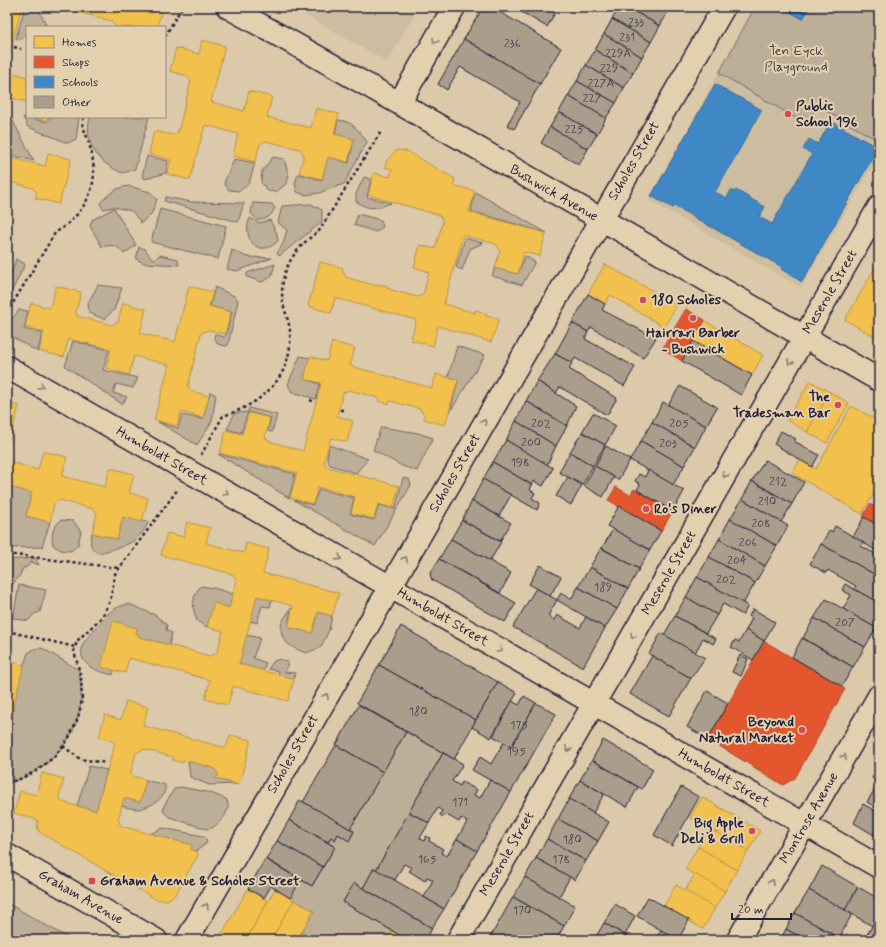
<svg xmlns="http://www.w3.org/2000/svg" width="886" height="947" font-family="Mynerve,sans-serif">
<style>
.built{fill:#ccbca0}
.green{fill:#bdae97;stroke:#706869}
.homes{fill:#f2c14e;stroke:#b49148}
.shops{fill:#e4572e;stroke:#aa4732}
.schools{fill:#3f88c5;stroke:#36699c}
.building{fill:#aa9d8c;stroke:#22223b}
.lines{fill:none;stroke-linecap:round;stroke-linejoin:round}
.minor-casing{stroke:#22223b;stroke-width:25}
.major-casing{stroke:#22223b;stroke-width:25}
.path{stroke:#22223b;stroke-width:2.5;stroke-dasharray:3 3;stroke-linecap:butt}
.minor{stroke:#e3d0ae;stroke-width:22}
.major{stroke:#e3d0ae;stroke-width:22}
.oneway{stroke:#827974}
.poi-dot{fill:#d1495b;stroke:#e3d0ae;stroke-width:1.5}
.labels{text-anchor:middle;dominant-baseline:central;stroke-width:4;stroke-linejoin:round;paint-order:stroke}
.number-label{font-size:12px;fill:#44414f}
.park-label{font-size:14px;fill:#413e4d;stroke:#e3d0ae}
.poi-label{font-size:14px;font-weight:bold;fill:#22223b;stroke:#e3d0ae;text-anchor:start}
.street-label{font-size:14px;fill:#22223b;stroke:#e3d0ae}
</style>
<rect width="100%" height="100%" fill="#dbc9a9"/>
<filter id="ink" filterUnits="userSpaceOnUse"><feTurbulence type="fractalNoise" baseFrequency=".025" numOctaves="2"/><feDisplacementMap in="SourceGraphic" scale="8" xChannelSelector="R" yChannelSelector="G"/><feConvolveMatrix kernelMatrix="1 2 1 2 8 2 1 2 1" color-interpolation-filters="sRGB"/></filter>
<g filter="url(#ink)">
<g class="built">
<polygon points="292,7 419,7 387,62"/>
<polygon points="755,7 879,7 879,155 801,288 649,200"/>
</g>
<g class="green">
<polygon points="25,7 37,7 46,24 40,27 27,27 27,35 19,40 16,38"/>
<polygon points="755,7 879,7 879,141 817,106 806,124 719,73"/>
<polygon points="7,110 34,161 7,154"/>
<polygon points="23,117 47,122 49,117 79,117 76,139 68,143 28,127"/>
<path d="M90 117H149L135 169 123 173C99 164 83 144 90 117Z"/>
<path d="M338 120C351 120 361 132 367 142L344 184 319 193 306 195 297 192 295 183 298 174 322 180 328 157 349 163 354 139 335 134Z"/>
<polygon points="147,156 168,161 166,173 145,179 142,176"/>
<polygon points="273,157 284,159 289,177 286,184 276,192 268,191 261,182 262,171"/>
<polygon points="234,159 255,163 249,183 240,191 229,190 224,183"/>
<path d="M364 177 371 179 367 197 391 203C378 208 368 211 356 201V194Z"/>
<path d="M128 186 150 192 157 199 152 213 141 223 132 211 114 207 103 209 100 203C109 194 115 188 128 186Z"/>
<polygon points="475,192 547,233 471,211"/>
<polygon points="166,197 191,202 244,203 238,222 164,201"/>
<path d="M253 203 272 204 275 208C271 216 267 220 257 220L251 213Z"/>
<polygon points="311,204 322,210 322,222 279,256 277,253 283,244 287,230 278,223 282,206"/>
<path d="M114 208 136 245 124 254C118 245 112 244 102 247L90 226 92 220Z"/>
<polygon points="160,209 226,226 218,259 151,242"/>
<polygon points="358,214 381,220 383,227 376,232 354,225"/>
<path d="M250 218 259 223 270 220 277 234 278 241C259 260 241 238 250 218Z"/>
<polygon points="465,238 483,243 470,249 462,270 456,267"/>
<polygon points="139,247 145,249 151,258 155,259 159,255 178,259 179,265 144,263 136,259"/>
<polygon points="232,250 247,257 272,258 237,271 227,269"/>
<polygon points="525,256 535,262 522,285 492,276 495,268 518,274"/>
<polygon points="16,259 25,264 7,301 7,287"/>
<polygon points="275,264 271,277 262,282 247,277 247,273"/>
<polygon points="98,285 122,288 114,310 104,319 89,313 88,303"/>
<polygon points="215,287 236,297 238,301 228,345 225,346 218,344 214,337 215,334 224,337 226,335 232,312 210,306"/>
<path d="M19 310 28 311 24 329 42 333 38 352 9 335C4 327 14 317 19 310Z"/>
<polygon points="73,341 109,350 103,370 138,378 133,388 116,384 113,393 127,397 122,404 65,366"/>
<polygon points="457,346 485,355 450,412 458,380 448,377"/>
<polygon points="300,356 310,358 304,379 320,384 316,399 292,392 288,384"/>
<polygon points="210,392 216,395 212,421 197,445 158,422 178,428 182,415 203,419"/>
<polygon points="249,408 277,415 272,432 268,431 271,418 248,412 241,433 227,429 235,413 248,412"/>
<polygon points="381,427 418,433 433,438 417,471 402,466 373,450"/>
<polygon points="329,445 368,459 356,473 330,465 327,459"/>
<polygon points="218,454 295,474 289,498"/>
<polygon points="403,478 409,479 411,485 375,546 294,500 313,505 319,489 354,498 350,514 374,520 379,505 395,509"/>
<polygon points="7,486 32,493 26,516 50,522 42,547 7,548"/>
<path d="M123 517 148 522C140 544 119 548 98 553 89 547 90 543 92 533L117 539Z"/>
<path d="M61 520 73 521 81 531 78 545 71 551 61 550 53 545C51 534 52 528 61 520Z"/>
<polygon points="35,558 39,565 31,562 27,567 23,568 20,575 7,592 7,560"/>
<polygon points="19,585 46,590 40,612 34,614 28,621 13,618"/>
<path d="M201 586 214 588 233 594 229 608 214 604 207 627 197 621C192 608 191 597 201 586Z"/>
<polygon points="257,596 272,600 270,607 262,606 257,623 250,621"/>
<path d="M129 604 155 615 167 625 166 630 172 633 169 645 139 637 136 633 137 628 113 622 114 670 113 675C99 672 78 666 82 647 83 641 91 634 95 629 106 615 112 607 129 604Z"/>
<path d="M291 608 288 627 312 633 318 612 332 616 329 630 321 647 307 653C293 649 277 641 282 622 284 618 289 612 291 608Z"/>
<polygon points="246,635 260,638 253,658 266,663 263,671 239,664"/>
<path d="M42 648 79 670C80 679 82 691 81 701 77 742 46 773 7 783V731L23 667 28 653 34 649Z"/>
<polygon points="280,659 288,662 285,672 295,673 294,679 279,675 278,671 268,669 274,661"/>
<polygon points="406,732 443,753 376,870 374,869 363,888 354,883 343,902 392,931 387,940 313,940 301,933 314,911 290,898 301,880 312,886 335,847 328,842 331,837 335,840 338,834 349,840 354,832 350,829"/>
<polygon points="188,761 214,768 219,775 215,778 236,784 209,785 190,777"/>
<polygon points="89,766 107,770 96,811 77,806"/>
<path d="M146 780 165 785C167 799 150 807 138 809 133 809 126 807 121 806L124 798 140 802Z"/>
<path d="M181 787 211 793 226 799C233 810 221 822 212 828L207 829 169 817 163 811 165 804 174 789Z"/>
<polygon points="163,828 203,836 207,840 206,844 196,851 191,850 192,845 150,834"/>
<polygon points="7,903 72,940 7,940"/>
</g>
<g class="homes">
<polygon points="7,7 22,7 7,63"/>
<polygon points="59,7 152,7 162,9 157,27 115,27 112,21"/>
<polygon points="202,40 225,46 211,102 244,111 249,91 272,97 267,117 311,128 316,108 339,114 334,134 354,139 348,162 328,157 322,179 299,173 304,155 300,149 265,141 260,144 255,162 233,156 238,134 205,125 190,180 167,174 171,160 149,154 154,131 172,135 178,132 191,81 187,76 170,71 176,48 199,54"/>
<polygon points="7,71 27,77 27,102 7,97"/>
<polygon points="32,117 48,117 47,121"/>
<polygon points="397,150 407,151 455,179 453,185 475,191 469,212 546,233 540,256 524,252 518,274 495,268 500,251 496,244 463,235 444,304 475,313 475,310 486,313 486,316 499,319 491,342 438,326 433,346 411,340 416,320 335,298 331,313 308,306 320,262 343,268 342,273 345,274 345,277 377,286 377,284 388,286 388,289 417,297 423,295 429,272 414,267 420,245 435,249 443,221 439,215 368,195 374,173 390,177 392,169 385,167 387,160"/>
<polygon points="48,153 71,159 59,204 35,198 37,193 33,188 7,181 7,157 45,166"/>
<polygon points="879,261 879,339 845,320"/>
<polygon points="605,264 677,305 664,327 610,295 605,304 588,294"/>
<polygon points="7,269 11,270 7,284"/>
<polygon points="56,286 81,292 76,311 77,316 112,325 118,322 123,303 146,309 140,333 175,342 189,286 213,292 209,306 231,312 225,334 208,330 201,333 188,386 191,391 209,396 203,418 181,412 177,426 154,420 169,365 134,356 129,375 106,368 111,349 68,339 64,357 39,351 44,332 25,327 31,303 50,308"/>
<polygon points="705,321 763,355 752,375 693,341"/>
<polygon points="332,342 355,348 350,366 432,388 436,374 458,380 445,425 424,419 424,415 420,409 390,401 389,404 378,401 379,398 348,390 343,393 337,416 353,421 347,442 331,438 324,462 327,467 399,486 393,508 378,504 374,519 351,513 355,497 318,487 313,504 290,498 297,473 220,453 226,430 242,434 249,413 270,418 265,437 269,441 303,451 321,383 304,379 310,356 327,361"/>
<polygon points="810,381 830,392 807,432 787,420"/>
<polygon points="830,392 849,403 827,443 807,432"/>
<polygon points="7,403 19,406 7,450"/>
<polygon points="851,406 879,421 879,484 862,514 792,473 800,460 816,469"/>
<polygon points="43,451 67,457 62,476 105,487 110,468 134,474 129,493 148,498 142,522 123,517 117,539 92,533 97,514 93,509 60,500 54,504 50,522 26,516 32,493 7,486 7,461 38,470"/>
<polygon points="187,522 210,528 206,543 244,553 246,543 269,549 263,573 339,593 332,616 318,612 312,633 288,627 293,606 257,596 239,664 294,679 288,701 233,686 228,705 205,699 210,680 129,658 125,673 101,667 113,621 137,628 136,633 139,637 210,656 217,653 223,631 207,627 212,609 214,603 229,608 237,580 232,574 161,555 167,533 184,537"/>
<polygon points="7,661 24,665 7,731"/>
<polygon points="126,701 148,707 143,726 226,748 230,735 251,740 239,785 215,778 219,775 214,768 184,760 183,763 173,760 173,757 143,749 136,753 130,775 146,780 140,802 124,798 118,820 121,826 192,845 191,850 196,851 198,855 175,895 167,900 157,900 39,832 37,827 38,820 14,813 20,791 36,795 42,773 64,779 59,796 62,802 96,811 115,742 99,737 105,715 121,720"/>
<polygon points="702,797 760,831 748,851 690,817"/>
<polygon points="709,828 748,851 737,870 698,847"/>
<polygon points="698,847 737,870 725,891 685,869"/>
<polygon points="695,874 725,891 715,908 685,891"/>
<polygon points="676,885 715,908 703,929 664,906"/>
<polygon points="248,889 268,901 246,940 226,940 220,937"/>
<polygon points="275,889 294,900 271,940 246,940"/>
<polygon points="294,900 314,911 301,933 297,940 271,940"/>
<polygon points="392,931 408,940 387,940"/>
<polygon points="301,933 313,940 297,940"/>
</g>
<g class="shops">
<polygon points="686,309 705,320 682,361 662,349"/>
<polygon points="616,487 630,495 634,489 673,511 661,531 608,500"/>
<polygon points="870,504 879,509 879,526 863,516"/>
<polygon points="764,641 845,689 795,778 783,785 708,739"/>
</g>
<g class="schools">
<polygon points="781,7 810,7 803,19"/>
<polygon points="715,84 762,110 715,192 727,198 731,190 734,192 736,190 765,207 759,217 772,224 812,154 803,149 809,139 818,144 831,121 878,148 802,282 781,269 782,267 674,206 673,208 651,196"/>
</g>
<g class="building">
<polygon points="483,7 491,7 561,48 540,84 464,39"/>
<polygon points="513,7 550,7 556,11 547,27"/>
<polygon points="620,7 627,7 660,26 651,42 612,19"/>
<polygon points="627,7 663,7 669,10 660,26"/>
<polygon points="612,19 651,42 642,57 604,34"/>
<polygon points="604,34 642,57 633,73 595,50"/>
<polygon points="464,39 540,84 514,129 507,125 520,102 460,67 447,90 438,84"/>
<polygon points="595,50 633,73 624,88 586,65"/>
<polygon points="586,65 624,88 616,103 577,81"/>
<polygon points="577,81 616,103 606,118 568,96"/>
<polygon points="568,96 606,118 597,134 559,112"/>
<polygon points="559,112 597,134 588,149 550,127"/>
<polygon points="550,127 588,149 579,165 541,143"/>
<polygon points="588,294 605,304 602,310 656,338 643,358 591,327 588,332 572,323"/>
<polygon points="572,323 588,332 585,339 635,367 624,386 575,358 572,363 555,354"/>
<polygon points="693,341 752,375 741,395 682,361"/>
<polygon points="555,354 572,363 569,369 617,398 607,415 560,387 556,393 537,381"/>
<polygon points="537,381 576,406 567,426 526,401"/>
<polygon points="680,386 717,407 706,426 668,405"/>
<polygon points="526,401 567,426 556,446 516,421"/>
<polygon points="663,402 706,426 695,447 652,422"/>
<polygon points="593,413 616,426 605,445 582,432"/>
<polygon points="516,421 556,446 547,465 506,440"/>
<polygon points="652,422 695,447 684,466 641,441"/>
<polygon points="781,431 796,439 794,441 819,455 812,467 774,444"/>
<polygon points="582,432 605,445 593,466 570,452"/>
<polygon points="506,440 553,468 543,486 534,481 532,485 493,462"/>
<polygon points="641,441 684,466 673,485 630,460"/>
<polygon points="606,446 630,460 618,480 595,466"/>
<polygon points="570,452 593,466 582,485 559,472"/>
<polygon points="765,460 804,482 792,504 752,481"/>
<polygon points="493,462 532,485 530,490 535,493 532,498 540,503 537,510 483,479"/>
<polygon points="595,466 614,477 603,497 584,486"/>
<polygon points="648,470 684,491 673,511 637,490 640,484 635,481 639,474 645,477"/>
<polygon points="568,477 582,485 571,505 556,496"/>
<polygon points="483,479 511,495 499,516 472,501"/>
<polygon points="752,481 792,504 781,522 742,499"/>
<polygon points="742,499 788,526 777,546 730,519"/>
<polygon points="472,501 511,523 500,541 462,520"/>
<polygon points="619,506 661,531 650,550 607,526"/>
<polygon points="864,517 879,526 879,552 853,537"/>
<polygon points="730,519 777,546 765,566 719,539"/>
<polygon points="462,520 501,542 490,561 451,539"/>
<polygon points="835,526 863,542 861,546 879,556 879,577 821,544 830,530 832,532"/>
<polygon points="613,529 650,550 639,569 602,548"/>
<polygon points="451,539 511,573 500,593 439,559"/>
<polygon points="719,539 765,566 755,583 709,557"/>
<polygon points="821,544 879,577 879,603 854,589 856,586 828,570 826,573 810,564"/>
<polygon points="601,548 639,569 628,589 590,567"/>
<polygon points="709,557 755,583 743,604 697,577"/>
<polygon points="439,559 516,603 505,622 432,580 430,574"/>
<polygon points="540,565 561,577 550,596 529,584"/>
<polygon points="590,567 628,589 617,609 578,587"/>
<polygon points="697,577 748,606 743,615 723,604 717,615 686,597"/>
<polygon points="845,584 879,603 879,622 876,628 843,609 851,595 842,590"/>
<polygon points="578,587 617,609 605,628 557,600 561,593 571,599"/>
<polygon points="536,588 557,600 549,614 549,617 554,620 557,615 580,628 586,617 605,628 583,667 513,627"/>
<polygon points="686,597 717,615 706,633 675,616"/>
<polygon points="826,599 876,628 865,647 814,618"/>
<polygon points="753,609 775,622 764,641 746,630 752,618 749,616"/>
<polygon points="675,616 716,639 713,644 703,638 695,653 664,635"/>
<polygon points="814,618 865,647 853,667 803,638"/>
<polygon points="401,626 498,682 476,720 379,665"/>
<polygon points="746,630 764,641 753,660 731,647 735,640 739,642"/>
<polygon points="661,633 705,658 691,678 649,654"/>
<polygon points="802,638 853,667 842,686 792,657"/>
<polygon points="740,655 748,659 741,676 732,672"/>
<polygon points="652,656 691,678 669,716 630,694"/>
<polygon points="379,665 476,720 454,759 357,703"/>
<polygon points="498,682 517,693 491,738 472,727"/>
<polygon points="707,691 728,703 708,739 687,727"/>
<polygon points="524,696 536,703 511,747 493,736 512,701 519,705"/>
<polygon points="536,703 556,714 511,792 472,770 480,757 491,764 504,742 511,747"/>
<polygon points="359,705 406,732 383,772 336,745"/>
<polygon points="603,740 653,769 642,789 592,760"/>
<polygon points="336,745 383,772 350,829 303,802"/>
<polygon points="443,753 463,764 452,781 460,786 462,782 477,790 474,795 480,798 490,780 511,792 477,851 457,839 467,822 461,818 459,822 445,814 443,817 440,815 442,811 438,808 429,823 409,812"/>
<polygon points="592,760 638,787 627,807 580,780"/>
<polygon points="879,766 879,782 872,778"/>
<polygon points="580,780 604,794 593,813 569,799"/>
<polygon points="878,784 879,785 879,809 867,802"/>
<polygon points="681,787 699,797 672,846 654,835"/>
<polygon points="569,799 609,822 598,841 558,819"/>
<polygon points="300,800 354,831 349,841 338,834 335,840 331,837 328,842 289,820"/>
<polygon points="863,804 879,813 879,838 854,823"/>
<polygon points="409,812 429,823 420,838 424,841 426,836 430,838 429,841 443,849 441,853 447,856 457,839 477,851 444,909 424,897 433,880 427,877 425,881 409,871 412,868 404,864 395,880 376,870"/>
<polygon points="558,819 598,841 586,861 547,839"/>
<polygon points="289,820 335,847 323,867 277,841"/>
<polygon points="547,839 586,861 575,880 536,858"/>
<polygon points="277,841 323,867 312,886 266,859"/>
<polygon points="536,858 570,877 559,897 525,877"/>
<polygon points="265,859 301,880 290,898 271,886 264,898 248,889"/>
<polygon points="822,866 858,887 845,910 809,890"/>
<polygon points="374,868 444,909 432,928 363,888"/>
<polygon points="525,877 575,906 564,926 513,897"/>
<polygon points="354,883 432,928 426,940 408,940 343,902"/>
<polygon points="858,887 879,899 879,914 872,926 845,910"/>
<polygon points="809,890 852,914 839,938 795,913"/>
<polygon points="513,897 564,926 556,940 499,940 491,936"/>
<polygon points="648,897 689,920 678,940 637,916"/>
<polygon points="615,904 635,916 625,935 604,923"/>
<polygon points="795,913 839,938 837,940 824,940 818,936 816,940 806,940 786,929"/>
<polygon points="879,914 879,940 864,940 872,926"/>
<polygon points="604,923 625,935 634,940 594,940"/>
<polygon points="786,929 806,940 780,940"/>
<polygon points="661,930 678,940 655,940"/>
<polygon points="491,936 499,940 489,940"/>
</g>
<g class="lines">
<defs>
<g id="minor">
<polyline points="400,102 454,7"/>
<polyline points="7,367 879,867"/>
<polyline points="7,855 156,940"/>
<polyline points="187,940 724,7"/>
<polyline points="458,940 879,207"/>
<polyline points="738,940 879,696"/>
</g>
<path id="major" d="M228 7C447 128 662 255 879 380"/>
</defs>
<use href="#minor" class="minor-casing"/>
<use href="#major" class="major-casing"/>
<g class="path">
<polyline points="165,36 182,7"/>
<polyline points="14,47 21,49"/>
<path d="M7 313 55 233C80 217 98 193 93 162 92 149 86 136 82 123L84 117"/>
<polyline points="310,400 315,402"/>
<polyline points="340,410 345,410"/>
<path d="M201 455 223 416C262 404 293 377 290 333 290 323 285 313 283 303 278 272 294 248 319 231L382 130"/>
<polyline points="7,554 119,568"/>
<polyline points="7,631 75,647"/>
<polyline points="63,746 80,759 106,763"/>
<polyline points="7,783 20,779 38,770 55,756 70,736 78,718 82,700 81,677 74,651 77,641 102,617 110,601 115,574 178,489"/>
</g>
<use href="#minor" class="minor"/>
<use href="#major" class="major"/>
</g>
<defs><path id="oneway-chevron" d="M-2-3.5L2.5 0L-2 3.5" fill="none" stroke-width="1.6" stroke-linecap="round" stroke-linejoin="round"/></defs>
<g class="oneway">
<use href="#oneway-chevron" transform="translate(435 41) rotate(120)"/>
<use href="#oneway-chevron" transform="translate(790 362) rotate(120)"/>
<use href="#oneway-chevron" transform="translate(41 386) rotate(30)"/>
<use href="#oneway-chevron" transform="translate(484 422) rotate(-60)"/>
<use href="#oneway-chevron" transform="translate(725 475) rotate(120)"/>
<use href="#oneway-chevron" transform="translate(226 493) rotate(30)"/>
<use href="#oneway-chevron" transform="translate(339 558) rotate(30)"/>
<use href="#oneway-chevron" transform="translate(405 559) rotate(-60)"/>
<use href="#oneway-chevron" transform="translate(633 636) rotate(120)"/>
<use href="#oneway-chevron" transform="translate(500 650) rotate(30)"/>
<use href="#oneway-chevron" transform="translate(326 696) rotate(-60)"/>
<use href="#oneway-chevron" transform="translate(568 749) rotate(120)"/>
<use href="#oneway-chevron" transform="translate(844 757) rotate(-60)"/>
<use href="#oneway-chevron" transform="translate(772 882) rotate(-60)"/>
<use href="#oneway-chevron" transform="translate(206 906) rotate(-60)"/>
</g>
</g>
<g class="poi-dot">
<circle cx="788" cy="114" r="4"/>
<circle cx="643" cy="300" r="4"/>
<circle cx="693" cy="318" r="4"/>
<circle cx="838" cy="405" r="4"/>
<circle cx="646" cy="509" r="4"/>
<circle cx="802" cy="730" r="4"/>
<circle cx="752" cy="831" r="4"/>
<rect x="88" y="877" width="8" height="8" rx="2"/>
</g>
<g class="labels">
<g class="number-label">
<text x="636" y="23">233</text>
<text x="627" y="38">231</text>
<text x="512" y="44">236</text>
<text x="618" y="54">229A</text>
<text x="609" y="69">229</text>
<text x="601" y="84">227A</text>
<text x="592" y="99">227</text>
<text x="574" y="130">225</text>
<text x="541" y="424">202</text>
<text x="679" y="424">205</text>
<text x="531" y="443">200</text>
<text x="668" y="444">203</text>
<text x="520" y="463">198</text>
<text x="778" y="482">212</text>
<text x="767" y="502">210</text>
<text x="761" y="524">208</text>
<text x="748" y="543">206</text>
<text x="737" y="561">204</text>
<text x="726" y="580">202</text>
<text x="603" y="588">189</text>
<text x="845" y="623">207</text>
<text x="418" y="712">180</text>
<text x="519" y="726">175</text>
<text x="516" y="752">195</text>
<text x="460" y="803">171</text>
<text x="572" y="840">180</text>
<text x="427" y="860">165</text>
<text x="561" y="860">178</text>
<text x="522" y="911">170</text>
</g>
<g class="park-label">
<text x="796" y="51">Ten Eyck<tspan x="796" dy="16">Playground</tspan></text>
</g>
<g class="poi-label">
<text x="796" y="106">Public<tspan x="796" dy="16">School 196</tspan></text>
<text x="651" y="300">180 Scholes</text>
<text x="693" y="333" text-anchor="middle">Hairrari Barber<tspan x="693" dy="16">- Bushwick</tspan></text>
<text x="830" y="397" text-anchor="end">The<tspan x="830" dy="16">Tradesman Bar</tspan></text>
<text x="654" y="509">Ro's Diner</text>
<text x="794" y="722" text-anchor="end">Beyond<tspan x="794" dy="16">Natural Market</tspan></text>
<text x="744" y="823" text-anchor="end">Big Apple<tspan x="744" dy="16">Deli &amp; Grill</tspan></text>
<text x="100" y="881">Graham Avenue &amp; Scholes Street</text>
</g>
<g class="street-label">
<text transform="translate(634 161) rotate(-60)">Scholes Street</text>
<text transform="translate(554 193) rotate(30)">Bushwick Avenue</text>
<text transform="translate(830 292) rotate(-60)">Meserole Street</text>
<text transform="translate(162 456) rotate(30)">Humboldt Street</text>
<text transform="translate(455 473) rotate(-60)">Scholes Street</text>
<text transform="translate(669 573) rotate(-60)">Meserole Street</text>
<text transform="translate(443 617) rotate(30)">Humboldt Street</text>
<text transform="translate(293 754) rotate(-60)">Scholes Street</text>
<text transform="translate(724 778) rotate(30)">Humboldt Street</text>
<text transform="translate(809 818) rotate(-60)">Montrose Avenue</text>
<text transform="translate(507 854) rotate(-60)">Meserole Street</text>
<text transform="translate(81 897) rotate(30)">Graham Avenue</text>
</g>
</g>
<rect width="886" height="947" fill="none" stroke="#e3d0ae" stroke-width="24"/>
<rect x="12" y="12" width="862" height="923" fill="none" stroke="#22223b" stroke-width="1.5" filter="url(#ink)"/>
<rect x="26" y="26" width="140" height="92" fill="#e3d0ae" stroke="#968a80"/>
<rect x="34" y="36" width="20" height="12" fill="#f2c14e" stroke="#968a80"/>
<text x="62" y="46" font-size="12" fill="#22223b">Homes</text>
<rect x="34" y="56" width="20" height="12" fill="#e4572e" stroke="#968a80"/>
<text x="62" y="66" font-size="12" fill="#22223b">Shops</text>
<rect x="34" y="76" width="20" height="12" fill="#3f88c5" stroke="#968a80"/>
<text x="62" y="86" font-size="12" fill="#22223b">Schools</text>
<rect x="34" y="96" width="20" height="12" fill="#aa9d8c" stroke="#968a80"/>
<text x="62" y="106" font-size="12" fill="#22223b">Other</text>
<path d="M732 913v6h59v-6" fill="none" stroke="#22223b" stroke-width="2"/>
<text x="738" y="913" font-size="12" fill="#22223b" stroke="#e3d0ae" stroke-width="3" paint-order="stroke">20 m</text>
</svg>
